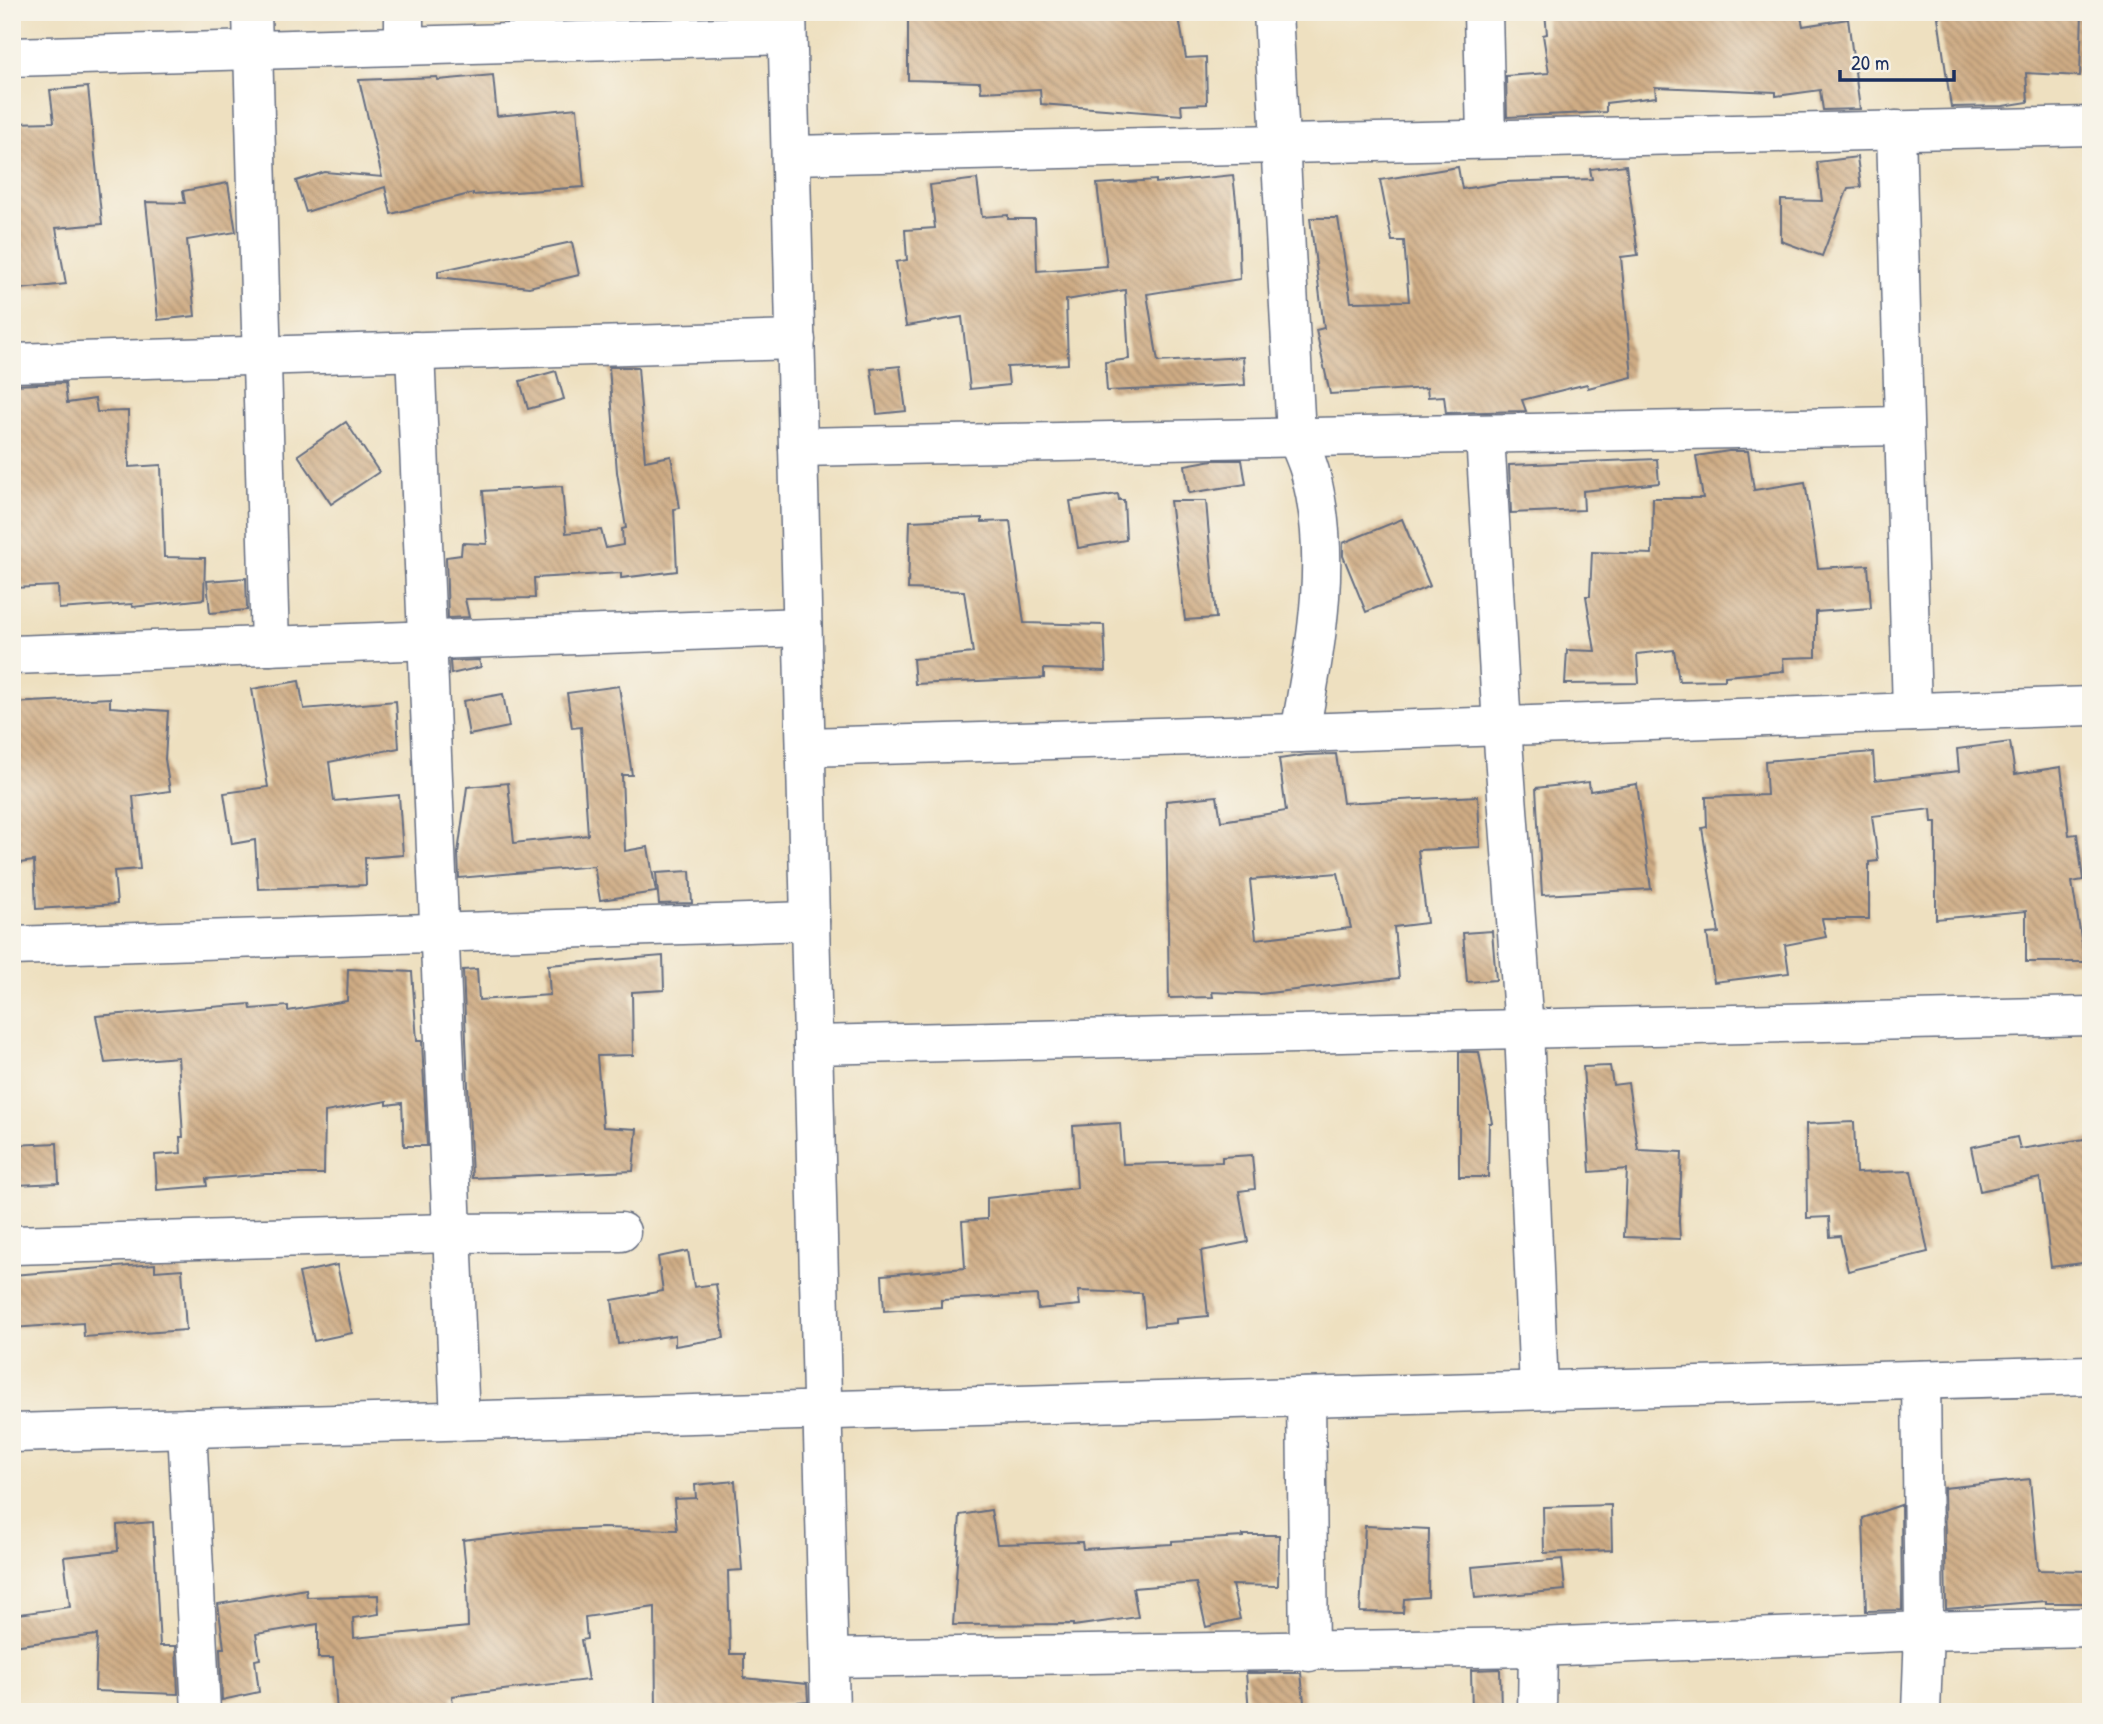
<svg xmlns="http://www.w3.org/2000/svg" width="2103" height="1724" font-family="'Patrick Hand',sans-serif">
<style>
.building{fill:url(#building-back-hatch);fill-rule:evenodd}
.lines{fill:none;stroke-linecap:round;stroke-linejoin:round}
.street-casing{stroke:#656d80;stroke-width:41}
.secondary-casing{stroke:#656d80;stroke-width:41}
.street{stroke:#fff;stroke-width:38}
.secondary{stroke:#fff;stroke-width:38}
</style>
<defs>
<pattern id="building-back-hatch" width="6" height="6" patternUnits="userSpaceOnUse" patternTransform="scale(1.75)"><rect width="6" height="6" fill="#cfac84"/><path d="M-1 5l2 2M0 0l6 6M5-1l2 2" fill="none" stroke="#a78c6f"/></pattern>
</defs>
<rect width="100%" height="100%" fill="#f7f3e8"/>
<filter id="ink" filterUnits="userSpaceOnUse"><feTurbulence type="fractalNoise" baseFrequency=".0143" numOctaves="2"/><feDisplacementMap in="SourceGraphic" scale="14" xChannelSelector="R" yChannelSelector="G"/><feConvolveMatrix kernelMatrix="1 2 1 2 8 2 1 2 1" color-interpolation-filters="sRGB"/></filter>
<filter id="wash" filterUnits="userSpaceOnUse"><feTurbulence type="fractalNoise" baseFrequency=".00686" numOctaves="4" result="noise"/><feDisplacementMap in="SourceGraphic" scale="28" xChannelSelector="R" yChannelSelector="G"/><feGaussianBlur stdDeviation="1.57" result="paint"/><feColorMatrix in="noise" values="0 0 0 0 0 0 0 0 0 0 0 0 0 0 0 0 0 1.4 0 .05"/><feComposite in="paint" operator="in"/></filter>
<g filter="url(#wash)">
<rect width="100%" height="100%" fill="#eee0c0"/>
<g id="blocks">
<g class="building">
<polygon points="908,12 1178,12 1186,58 1206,57 1207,104 1181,105 1182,115 1041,104 1040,89 981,92 980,82 908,80"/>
<polygon points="1545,12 1800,12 1803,26 1848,19 1860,109 1823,110 1820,90 1776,96 1776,92 1655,87 1656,97 1606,103 1606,112 1507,117 1506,76 1549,73 1543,35 1547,34"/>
<polygon points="1979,12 1992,12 1992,15 2082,12 2080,76 2026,73 2028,102 2003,106 1951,107 1938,17"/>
<polygon points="493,75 497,116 577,108 584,187 473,195 473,193 391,214 385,187 306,212 296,181 325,172 382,177 359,80 437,77 438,80"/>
<polygon points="88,87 102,224 56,228 66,284 12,290 12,123 54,122 50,90"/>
<polygon points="1857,157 1861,187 1848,188 1822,256 1781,241 1781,200 1822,201 1817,162"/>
<polygon points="1626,165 1638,255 1621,257 1632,377 1588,388 1587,384 1522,400 1526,411 1446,413 1444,396 1428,397 1427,388 1330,394 1316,330 1324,328 1310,218 1338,218 1351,302 1409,301 1404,241 1392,241 1380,180 1458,167 1462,189 1505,182 1592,179 1590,169"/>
<polygon points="1233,175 1238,219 1240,279 1147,294 1158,362 1243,357 1245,385 1107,391 1105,362 1129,359 1125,290 1066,300 1068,364 1007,367 1009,385 970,389 962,317 906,326 896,262 907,260 905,230 935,228 930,185 977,179 982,217 1008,215 1008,219 1035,219 1037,271 1107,266 1097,184 1156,180 1156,183"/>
<polygon points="228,183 236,232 187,240 195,316 158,320 146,202 185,203 183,191"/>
<polygon points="572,242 579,275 529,287 438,277 438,271"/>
<polygon points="900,366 906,411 877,414 871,369"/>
<polygon points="609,367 638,367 645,461 671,456 680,508 674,509 677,571 621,578 621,573 534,578 535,598 465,599 469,617 448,618 446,557 461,555 462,543 487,544 483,491 562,486 566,533 601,530 606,548 623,545 622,529 626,528 617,472"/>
<polygon points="556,371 564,399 528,409 520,381"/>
<polygon points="65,383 67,403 95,399 97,412 128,411 129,467 161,465 164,557 205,558 204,599 133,607 132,604 59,609 58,586 12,588 12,385"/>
<polygon points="346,422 379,472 331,504 298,455"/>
<polygon points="1729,451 1748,451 1754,490 1805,482 1818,568 1868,565 1871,608 1816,612 1816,657 1783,658 1784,671 1725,676 1725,680 1679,681 1674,650 1637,654 1639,683 1565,684 1567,650 1595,651 1586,596 1590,596 1592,552 1652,554 1653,498 1703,498 1696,456"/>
<polygon points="1657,459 1659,483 1583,491 1584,510 1511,513 1509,465"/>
<polygon points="1213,460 1242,460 1246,484 1189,493 1185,465"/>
<polygon points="1118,494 1119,500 1124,500 1126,540 1078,548 1070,501"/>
<polygon points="1170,501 1206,501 1216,618 1185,620"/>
<polygon points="982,518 982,522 1010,521 1024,623 1104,625 1106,671 1044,669 1044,678 915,684 913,659 973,653 964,591 908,589 910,521"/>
<polygon points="1402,519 1430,586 1366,612 1343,556 1343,543"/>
<polygon points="246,578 247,610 210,613 207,581"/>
<polygon points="479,660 481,667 451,674 450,661"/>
<polygon points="299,681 304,709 396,701 399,748 329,762 334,801 399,795 403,855 365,858 366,885 258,889 255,840 232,844 224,793 268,787 252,689"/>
<polygon points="619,686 632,775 622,775 625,851 648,847 656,892 600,900 594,866 459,878 458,853 467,787 508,783 514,843 588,835 581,727 572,728 567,693"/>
<polygon points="503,694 509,727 469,735 463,701"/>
<polygon points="110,698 110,707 168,711 165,759 170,791 133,796 140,869 114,871 117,904 36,909 34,861 12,864 12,703"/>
<polygon points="2010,742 2015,774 2061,767 2069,835 2077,834 2083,880 2072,882 2085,962 2026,962 2026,911 1936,919 1936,822 1932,822 1931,809 1872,816 1878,861 1869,862 1869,919 1822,919 1826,937 1785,945 1789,973 1714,982 1707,934 1719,933 1702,828 1707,827 1706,797 1767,795 1765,761 1873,752 1875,780 1959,771 1957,749"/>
<path d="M1336 754 1343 803 1478 796 1480 847 1418 850 1427 923 1394 927 1399 978 1260 994 1212 992 1213 997 1169 998 1166 801 1217 796 1221 821 1286 811 1279 759 1306 755ZM1338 873 1351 928 1256 939 1250 880Z"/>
<polygon points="1589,782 1590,791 1637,784 1651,889 1542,895 1536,788"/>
<polygon points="690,871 692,903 659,904 656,873"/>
<polygon points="1492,931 1496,980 1467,982 1463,933"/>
<polygon points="663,956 664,990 632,992 633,1055 597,1056 603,1127 637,1129 633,1171 472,1178 463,970 477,969 479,1000 550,995 548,965"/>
<polygon points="348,969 412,972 417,1041 422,1041 427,1146 404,1146 402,1103 387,1105 387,1101 325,1112 324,1174 266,1174 206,1179 207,1186 157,1190 155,1155 181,1153 180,1137 183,1137 178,1057 105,1063 96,1016 250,1004 251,1009 288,1006 288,1011 347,1001"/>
<polygon points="1459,1052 1479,1052 1492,1123 1489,1123 1488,1177 1459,1177"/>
<polygon points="1610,1066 1613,1085 1628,1083 1638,1150 1682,1152 1679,1222 1680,1239 1624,1237 1627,1169 1590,1172 1583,1067"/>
<polygon points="1854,1122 1856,1173 1911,1171 1928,1252 1848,1271 1840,1236 1830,1237 1829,1217 1807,1218 1806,1124"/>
<polygon points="1120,1123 1123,1164 1222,1162 1222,1157 1252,1155 1255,1189 1239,1191 1248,1242 1201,1251 1208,1316 1176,1319 1176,1323 1145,1326 1142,1293 1078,1291 1080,1305 1038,1309 1037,1295 941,1300 941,1307 884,1311 882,1275 965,1268 962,1221 987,1219 987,1198 1077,1188 1073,1126"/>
<polygon points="2017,1137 2020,1149 2091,1138 2091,1262 2051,1267 2040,1178 1980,1191 1971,1147"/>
<polygon points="57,1143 59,1183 16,1185 14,1145"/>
<polygon points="688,1251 694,1287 716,1284 724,1338 675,1346 675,1335 618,1344 612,1300 663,1291 658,1257"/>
<polygon points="155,1264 155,1271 182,1269 186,1330 84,1337 83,1323 12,1328 12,1275"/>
<polygon points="337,1265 352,1333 314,1341 299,1273"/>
<polygon points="2030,1479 2038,1570 2088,1571 2088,1603 2046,1603 2046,1601 1946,1609 1944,1488"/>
<polygon points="735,1481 742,1570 728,1571 730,1654 744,1654 744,1678 807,1684 808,1701 682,1712 656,1712 655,1607 585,1617 587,1639 581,1640 588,1680 452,1696 454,1712 337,1712 333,1658 318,1658 318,1624 256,1634 260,1659 255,1660 259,1692 222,1700 220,1648 224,1648 218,1604 306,1589 307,1597 378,1595 379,1614 353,1618 354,1638 468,1627 467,1582 463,1540 538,1531 602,1528 677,1530 674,1499 696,1498 695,1485"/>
<polygon points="1611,1505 1612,1550 1544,1553 1543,1507"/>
<polygon points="1901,1505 1902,1610 1866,1611 1863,1518"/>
<polygon points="991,1510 997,1544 1082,1542 1083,1549 1172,1544 1172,1541 1243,1537 1243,1535 1279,1535 1278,1586 1232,1585 1240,1619 1206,1627 1196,1583 1133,1588 1138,1617 1073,1626 1073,1624 953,1625 960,1515"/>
<polygon points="153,1522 160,1646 176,1646 178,1694 95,1691 97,1635 12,1646 12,1615 70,1607 64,1557 118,1551 117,1525"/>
<polygon points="1365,1526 1429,1529 1428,1597 1404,1599 1403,1613 1360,1612"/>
<polygon points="1562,1559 1565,1590 1475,1598 1472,1567"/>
<polygon points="1500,1669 1501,1712 1472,1712 1471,1670"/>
<polygon points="1246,1673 1301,1673 1305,1712 1249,1712"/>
</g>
</g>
</g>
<g filter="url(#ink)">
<use href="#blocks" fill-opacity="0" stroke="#656d80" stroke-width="2"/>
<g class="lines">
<defs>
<g id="street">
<polyline points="252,12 270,646"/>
<polyline points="404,12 404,45"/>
<path d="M1273 12 1296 435C1301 449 1308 462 1311 476 1333 562 1315 648 1300 733"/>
<polyline points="1483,12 1486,138"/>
<polyline points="12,57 787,35"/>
<polyline points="1896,130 1912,712"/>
<polyline points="791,155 2091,126"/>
<polyline points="415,351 460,1421"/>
<polyline points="12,363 796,340"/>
<polyline points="1485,435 1502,727 1524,1029 1539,1390"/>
<path d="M798 447C1166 438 1534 434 1902 426"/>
<polyline points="12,655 802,627"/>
<polyline points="806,747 1300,733 2091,706"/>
<polyline points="12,946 810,921"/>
<polyline points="813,1045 2091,1016"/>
<polyline points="12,1245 452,1233 621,1232"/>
<polyline points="1306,1397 1309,1652"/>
<polyline points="187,1428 201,1712"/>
<polyline points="829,1658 1538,1647 1924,1631 2091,1627"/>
<polyline points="1537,1712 1538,1647"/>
<polyline points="1921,1712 1924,1631 1921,1380"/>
</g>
<g id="secondary">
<polyline points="787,12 830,1712"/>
<polyline points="12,1433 2091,1375"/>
</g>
</defs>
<use href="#street" class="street-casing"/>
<use href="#secondary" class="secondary-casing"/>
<use href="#street" class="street"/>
<use href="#secondary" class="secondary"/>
</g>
</g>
<rect width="2103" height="1724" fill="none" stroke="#f7f3e8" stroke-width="42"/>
<path d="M1840 70v10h114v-10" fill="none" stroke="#1b2f5e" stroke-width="3.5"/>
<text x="1851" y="70" font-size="21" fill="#1b2f5e" stroke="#f7f3e8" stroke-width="5" paint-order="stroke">20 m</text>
</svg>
